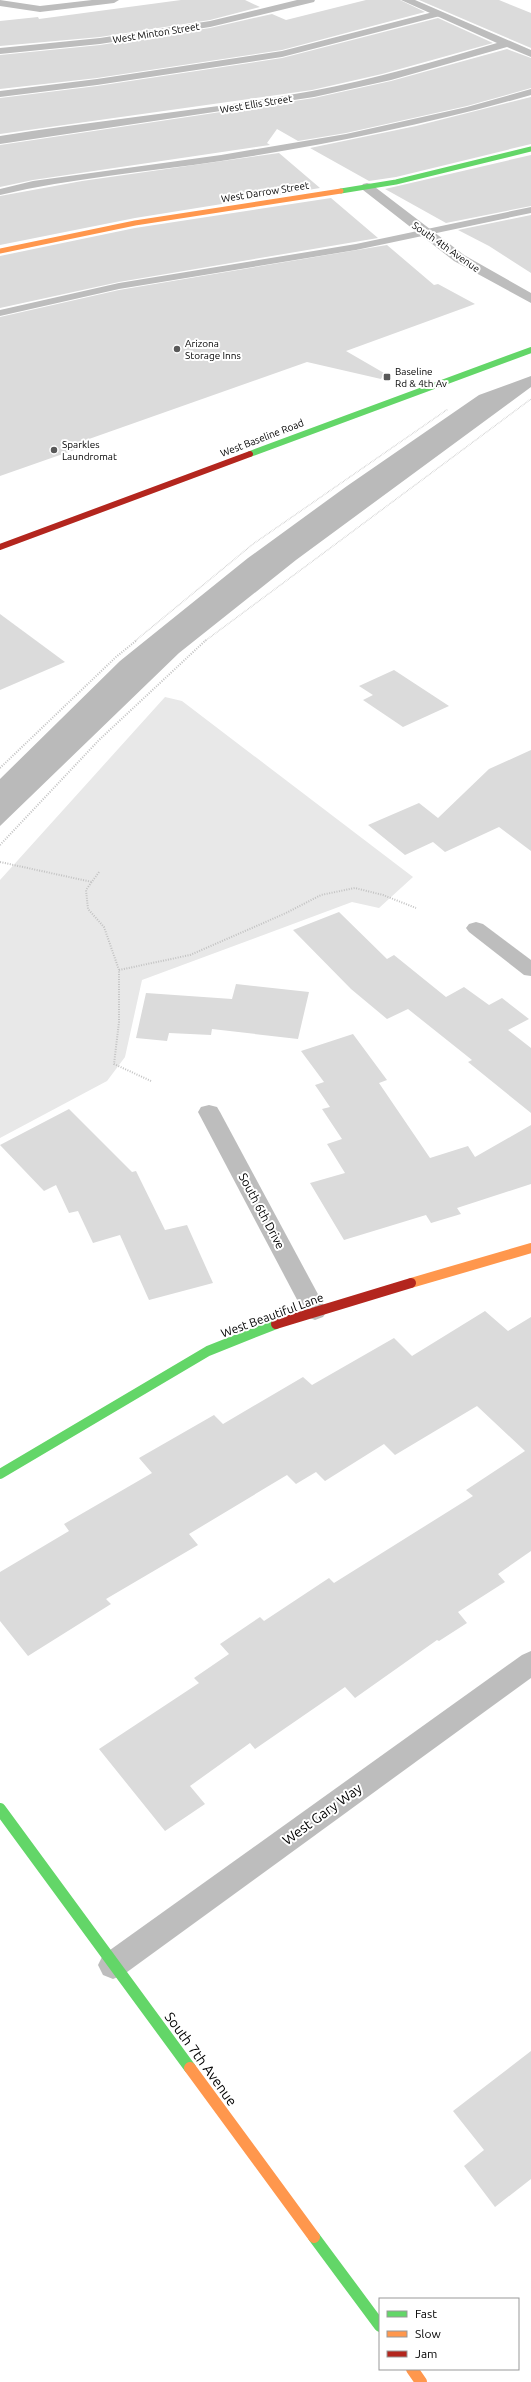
<svg xmlns="http://www.w3.org/2000/svg" width="531" height="2382" font-family="Ubuntu,sans-serif">
<style>
.green{fill:#e8e8e8}
.water{fill:#bababa}
.building{fill:#dbdbdb}
.lines{fill:none;stroke-linecap:round;stroke-linejoin:round}
.path-far1{stroke:#c2c2c2;stroke-width:1.5;stroke-dasharray:0.5 1;stroke-linecap:butt}
.path{stroke:#c2c2c2;stroke-width:2;stroke-dasharray:1 1.5;stroke-linecap:butt}
.lane{fill:#bdbdbd;fill-rule:evenodd}
.street{fill:#bdbdbd;fill-rule:evenodd}
.fast-far3{stroke:#63d668;stroke-width:5}
.fast-far2{stroke:#63d668;stroke-width:6}
.fast-far1{stroke:#63d668;stroke-width:10}
.fast{stroke:#63d668;stroke-width:12}
.slow-far2{stroke:#ff974d;stroke-width:5}
.slow-far1{stroke:#ff974d;stroke-width:10}
.slow{stroke:#ff974d;stroke-width:12}
.jam-far1{stroke:#b3261e;stroke-width:6}
.jam{stroke:#b3261e;stroke-width:10}
.poi-dot{fill:#595959;stroke:#fff;stroke-width:1.5}
.labels{text-anchor:middle;dominant-baseline:central;stroke-width:4;stroke-linejoin:round;paint-order:stroke}
.far-street-label{font-size:10px;fill:#000;stroke:#fff}
.far-poi-label{font-size:10px;fill:#000;stroke:#fff;text-anchor:start}
.street-label{font-size:12px;fill:#000;stroke:#fff}
.near-street-label{font-size:14px;fill:#000;stroke:#fff}
</style>
<rect width="100%" height="100%" fill="#fff"/>
<polygon class="green" points="165,697 182,701 413,877 379,908 352,902 142,980 125,1057 107,1081 0,1138 0,880"/>
<polygon class="water" points="531,376 531,387 296,560 179,653 0,826 0,779 120,661 248,558 347,486 479,395"/>
<g class="building">
<polygon points="181,0 245,0 260,7 210,20 100,37 0,46 0,21 38,17 39,19"/>
<polygon points="366,0 400,0 425,12 282,50 97,78 0,89 0,55 100,45 210,28 272,14 286,20"/>
<polygon points="419,0 499,0 531,13 531,48"/>
<polygon points="438,18 493,43 382,74 312,90 0,134 0,98 97,86 282,58"/>
<polygon points="507,49 531,58 531,88 467,106 346,133 298,141 277,129 267,143 270,145 33,180 0,187 0,145 314,98 391,81"/>
<polygon points="531,97 531,144 396,177 369,181 310,148 416,126"/>
<polygon points="279,153 320,188 135,218 0,245 0,196 82,181"/>
<polygon points="531,155 531,206 446,223 385,189"/>
<polygon points="331,198 378,238 119,282 0,308 0,256 135,228"/>
<polygon points="531,215 531,273 489,246 458,230"/>
<polygon points="387,245 434,285 438,284 475,304 346,351 384,373 381,379 307,362 72,445 77,449 0,476 0,317 119,290"/>
<polygon points="0,614 65,662 0,690"/>
<polygon points="394,670 449,706 403,727 363,700 373,695 359,686"/>
<polygon points="531,750 531,851 499,827 445,852 433,842 405,855 368,825 419,803 438,818 489,769"/>
<polygon points="339,912 387,959 394,955 446,997 464,987 489,1005 502,998 529,1019 508,1030 531,1048 531,1113 468,1062 472,1060 408,1009 387,1019 351,989 293,930"/>
<polygon points="236,984 309,992 298,1039 212,1029 211,1035 169,1033 167,1041 136,1038 146,993 232,999"/>
<polygon points="353,1034 387,1080 379,1083 430,1158 468,1146 475,1157 531,1125 531,1184 457,1208 461,1214 431,1223 426,1215 344,1240 310,1183 345,1173 327,1144 342,1139 322,1109 330,1107 315,1085 324,1082 301,1051"/>
<polygon points="69,1109 132,1172 136,1171 165,1230 187,1225 213,1283 149,1300 120,1235 93,1243 78,1211 69,1213 56,1185 44,1191 0,1145"/>
<polygon points="485,1311 508,1331 531,1317 531,1551 498,1574 505,1582 458,1612 467,1623 439,1641 437,1640 355,1698 345,1687 255,1749 250,1743 190,1786 205,1804 165,1831 99,1749 199,1683 194,1678 229,1654 220,1644 260,1617 264,1621 329,1578 334,1583 473,1496 466,1490 525,1451 477,1406 395,1455 384,1444 325,1481 316,1472 296,1484 287,1475 189,1534 198,1545 106,1599 111,1604 28,1656 0,1621 0,1572 69,1531 64,1524 152,1473 139,1458 214,1415 223,1424 303,1377 312,1385 394,1338 412,1356"/>
<polygon points="531,2051 531,2179 495,2207 464,2166 484,2150 453,2111"/>
</g>
<g class="lines">
<g class="path-far1">
<polyline points="135,641 253,544 448,409"/>
<polyline points="205,641 531,399"/>
</g>
<g class="path">
<polyline points="0,768 116,657 137,640"/>
<polyline points="0,845 99,740 206,640"/>
<polyline points="0,862 92,882"/>
<polyline points="99,872 86,890 88,909 104,927 119,970 119,1022 114,1064 151,1081"/>
<polyline points="119,970 190,955 286,913 321,895 355,888 383,895 416,908"/>
</g>
<g class="lane">
<polygon points="0,0 40,6 92,0 119,0 114,3 40,12 0,6"/>
<polygon points="437,11 440,12 440,16 282,57 97,85 0,97 0,91 97,79 282,51"/>
<path d="M531 89V95C429 124 326 145 221 161 147 172 72 178 0 195V189L33 181 221 155 346 134 467 107Z"/>
<polygon points="531,207 531,213 356,250 119,289 0,316 0,310 119,283 356,244"/>
</g>
<g class="street">
<polygon points="297,0 315,0 314,2 210,27 100,44 0,54 0,48 100,38 210,21"/>
<path d="M401 0H415L531 50V57L507 47 391 80 314 97 0 144V136C104 119 209 110 312 91 375 79 436 61 497 43Z"/>
<polygon points="367,183 371,184 464,255 531,293 531,303 454,261 363,190 361,187 363,184"/>
<polygon points="476,922 483,924 531,960 531,976 524,975 469,932 466,928 469,924"/>
<polygon points="209,1105 217,1107 220,1112 327,1311 323,1317 315,1320 307,1317 303,1311 198,1112 201,1107"/>
<polygon points="531,1651 531,1678 123,1975 113,1979 103,1975 98,1965 103,1955 522,1655"/>
</g>
<polyline class="fast-far3" points="341,191 396,182 531,149"/>
<polyline class="fast-far2" points="250,454 531,350"/>
<polyline class="fast-far1" points="0,1474 208,1351 276,1324"/>
<g class="fast">
<polyline points="0,1809 190,2068"/>
<polyline points="314,2237 380,2326"/>
</g>
<polyline class="slow-far2" points="0,251 135,223 341,191"/>
<polyline class="slow-far1" points="411,1283 531,1248"/>
<g class="slow">
<polyline points="190,2068 314,2237"/>
<polyline points="412,2369 421,2382"/>
</g>
<polyline class="jam-far1" points="0,547 250,454"/>
<polyline class="jam" points="276,1324 411,1283"/>
</g>
<g class="poi-dot">
<circle cx="177" cy="349" r="4"/>
<rect x="383" y="373" width="8" height="8" rx="2"/>
<circle cx="54" cy="450" r="4"/>
</g>
<g class="labels">
<g class="far-street-label">
<text transform="translate(156 33) rotate(-9)">West Minton Street</text>
<text transform="translate(256 104) rotate(-9)">West Ellis Street</text>
<text transform="translate(265 192) rotate(-9)">West Darrow Street</text>
<text transform="translate(446 247) rotate(35)">South 4th Avenue</text>
<text transform="translate(262 438) rotate(-21)">West Baseline Road</text>
</g>
<g class="far-poi-label">
<text x="185" y="343">Arizona<tspan x="185" dy="12">Storage Inns</tspan></text>
<text x="395" y="371">Baseline<tspan x="395" dy="12">Rd &amp; 4th Av</tspan></text>
<text x="62" y="444">Sparkles<tspan x="62" dy="12">Laundromat</tspan></text>
</g>
<g class="street-label">
<text transform="translate(262 1211) rotate(62)">South 6th Drive</text>
<text transform="translate(272 1315) rotate(-20)">West Beautiful Lane</text>
</g>
<g class="near-street-label">
<text transform="translate(322 1814) rotate(-36)">West Gary Way</text>
<text transform="translate(201 2059) rotate(54)">South 7th Avenue</text>
</g>
</g>
<rect x="379" y="2298" width="140" height="72" fill="#ffffff" stroke="#999999"/>
<rect x="387" y="2311" width="20" height="6" fill="#63d668" stroke="#999999"/>
<text x="415" y="2318" font-size="12" fill="#000000">Fast</text>
<rect x="387" y="2331" width="20" height="6" fill="#ff974d" stroke="#999999"/>
<text x="415" y="2338" font-size="12" fill="#000000">Slow</text>
<rect x="387" y="2351" width="20" height="6" fill="#b3261e" stroke="#999999"/>
<text x="415" y="2358" font-size="12" fill="#000000">Jam</text>
</svg>
